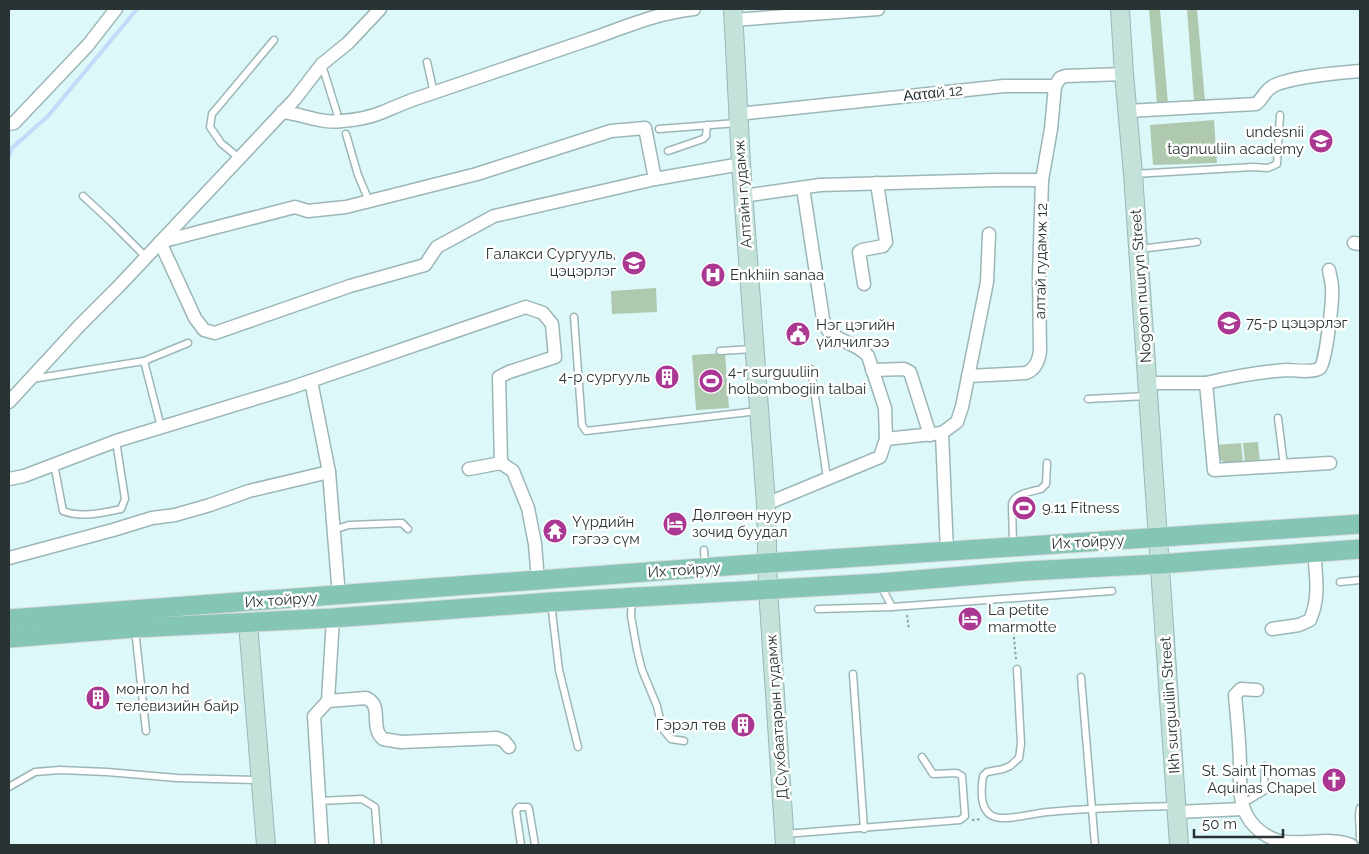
<svg xmlns="http://www.w3.org/2000/svg" width="1369" height="854" font-family="Raleway,sans-serif">
<style>
.green{fill:#afc9af}
.lines{fill:none;stroke-linecap:round;stroke-linejoin:round}
.stream{stroke:#c3daf9;stroke-width:4}
.lane-casing{stroke:#9cb6b7;stroke-width:9}
.street-casing{stroke:#9cb6b7;stroke-width:15}
.secondary-casing{stroke:#9cb6b7;stroke-width:20}
.primary-casing{stroke:#d8dada;stroke-width:21}
.path{stroke:#8c9fa0;stroke-width:2;stroke-dasharray:2.5 2.5;stroke-linecap:butt}
.lane{stroke:#fff;stroke-width:6}
.street{stroke:#fff;stroke-width:12}
.secondary{stroke:#c2e2da;stroke-width:18}
.primary{stroke:#85c5b5;stroke-width:19}
.labels{text-anchor:middle;dominant-baseline:central;stroke-width:5;stroke-linejoin:round;paint-order:stroke}
.street-label{font-size:15px;fill:#293333;stroke:#fff}
.poi-label{font-size:15px;fill:#293333;stroke:#fff;text-anchor:start}
</style>
<rect width="100%" height="100%" fill="#ddf8f9"/>
<g class="green">
<polygon points="1149,9 1160,9 1168,104 1157,105"/>
<polygon points="1187,9 1197,9 1205,101 1194,102"/>
<polygon points="1214,120 1217,163 1153,165 1150,125"/>
<polygon points="656,288 657,312 612,314 611,291"/>
<polygon points="725,353 729,408 696,410 692,355"/>
<polygon points="1258,442 1260,462 1245,463 1243,443"/>
<path d="M1241 443 1243 463C1225 463 1218 466 1217 445Z"/>
</g>
<g class="lines">
<polyline class="stream" points="9,156 12,148 48,116 137,9"/>
<defs>
<g id="lane">
<polyline points="427,62 434,93"/>
<polyline points="322,65 337,113"/>
<polyline points="659,129 737,123"/>
<polyline points="346,134 358,175 369,201"/>
<polyline points="668,151 703,139 706,136 707,125"/>
<polyline points="239,158 221,143 210,127 212,114 274,40"/>
<polyline points="1134,174 1253,167 1268,168 1277,164 1280,115"/>
<polyline points="83,196 110,221 146,257"/>
<polyline points="1140,249 1197,242"/>
<polyline points="574,317 582,425 586,431 758,411"/>
<polyline points="720,351 753,349"/>
<polyline points="144,361 161,427"/>
<polyline points="811,369 827,478"/>
<polyline points="32,379 144,361 188,343"/>
<polyline points="1088,399 1147,396"/>
<polyline points="1278,418 1284,466"/>
<path d="M54 464 63 511C81 518 102 513 121 509L125 499 116 441"/>
<polyline points="333,530 349,525 402,523 408,529"/>
<path d="M1013 545 1012 504C1015 493 1031 492 1041 489L1046 484 1047 463"/>
<polyline points="704,550 705,567"/>
<polyline points="1340,582 1360,580"/>
<polyline points="881,586 892,607 1112,591"/>
<polyline points="632,598 631,616 637,650 642,670 657,706 662,728 671,739 684,741"/>
<polyline points="551,603 559,670 578,747"/>
<polyline points="818,609 892,607"/>
<polyline points="135,629 146,731"/>
<path d="M1017 669 1021 744 1019 758 1010 766 1003 769 987 772 983 776C981 789 979 812 995 817 1007 821 1034 813 1048 812 1091 808 1133 807 1176 806"/>
<polyline points="853,674 864,829"/>
<polyline points="1081,677 1095,845"/>
<polyline points="9,787 35,772 60,770 107,772 177,778 258,780"/>
<polyline points="1242,800 1249,800 1264,791 1265,766"/>
<polyline points="318,801 362,799 375,807 378,845"/>
<polyline points="1360,808 1359,814 1360,839"/>
<polyline points="785,834 960,820 965,816 962,776 957,773 933,774 922,757"/>
<polyline points="521,845 516,811 519,807 528,807 529,809 535,845"/>
</g>
<g id="street">
<polyline points="733,20 878,9"/>
<path d="M1127 111 1256 104C1264 98 1264 90 1275 85 1295 76 1337 73 1360 71"/>
<path d="M282 112C303 114 321 124 342 121 356 120 371 117 383 112 395 107 406 102 418 98 475 79 531 59 588 40 623 28 656 13 694 9"/>
<polyline points="738,114 1004,86 1055,86 1060,78 1065,76 1124,74"/>
<polyline points="9,124 14,123 88,45 116,9"/>
<polyline points="655,179 645,128 611,131 477,174 346,207 308,211 295,207 160,242 195,318 204,330 215,333 350,286 425,265 437,247 494,216 655,179 741,164"/>
<path d="M803 188 823 319C824 322 825 327 828 330 835 341 858 343 868 356L885 408 886 439"/>
<polyline points="743,196 820,185 997,180 1042,180"/>
<polyline points="1354,243 1360,244"/>
<polyline points="864,284 859,252 862,250 883,246 886,242 877,183"/>
<polyline points="872,370 904,369 910,372 930,435"/>
<path d="M968 376 1026 373C1036 369 1039 360 1040 351L1039 277 1042 180 1051 129 1055 86"/>
<polyline points="311,381 329,472 339,596"/>
<polyline points="1147,383 1206,383 1214,470 1330,463"/>
<path d="M1206 383C1232 377 1259 372 1286 370 1294 370 1314 373 1320 368 1326 362 1333 299 1332 289 1332 282 1330 276 1329 270"/>
<polyline points="9,402 80,325 119,286 295,99 322,64 348,43 380,9"/>
<polyline points="469,469 501,463 513,471 528,508 535,544 538,581"/>
<polyline points="9,479 24,476 116,441 290,388 526,307 543,313 552,324 555,357 509,372 499,377 501,463"/>
<polyline points="766,504 880,457 886,439 942,433"/>
<polyline points="947,552 942,433 957,422 962,407 987,282 989,234"/>
<polyline points="9,558 113,530 152,518 175,515 210,505 249,491 329,472"/>
<path d="M1272 629 1299 625 1310 620C1320 598 1316 576 1314 552"/>
<path d="M1257 690 1241 689 1235 695C1237 719 1240 744 1240 768 1240 781 1239 796 1244 809 1250 827 1269 841 1287 842 1309 844 1330 837 1351 845"/>
<path d="M328 701 366 698C381 704 373 721 378 732 379 735 381 737 383 739L401 742 497 738 504 741 509 747"/>
<polyline points="1177,812 1243,809"/>
<polyline points="322,845 314,716 328,701 333,618"/>
</g>
<g id="secondary">
<polyline points="733,9 741,164 766,504 768,589 785,845"/>
<polyline points="1120,9 1124,74 1133,174 1179,845"/>
<polyline points="248,623 266,845"/>
</g>
<g id="primary">
<polyline points="9,619 768,563 1360,524"/>
<polyline points="9,638 135,628 333,618 551,602 879,583 1026,571 1160,564 1360,549"/>
</g>
</defs>
<use href="#lane" class="lane-casing"/>
<use href="#street" class="street-casing"/>
<use href="#secondary" class="secondary-casing"/>
<use href="#primary" class="primary-casing"/>
<g class="path">
<polyline points="1011,607 1016,659"/>
<polyline points="907,615 909,630"/>
<polyline points="972,820 982,819"/>
</g>
<use href="#lane" class="lane"/>
<use href="#street" class="street"/>
<use href="#secondary" class="secondary"/>
<use href="#primary" class="primary"/>
</g>
<defs>
<symbol id="school-disc" viewBox="-11 -11 22 22"><circle r="9.5" fill="#aa3791" stroke="#fff"/><path d="M0-5L7-2L0 1L-7-2ZM-4 1L0 2.5L4 1V4Q0 6-4 4Z" fill="#fff"/></symbol>
<symbol id="hospital-disc" viewBox="-11 -11 22 22"><circle r="9.5" fill="#aa3791" stroke="#fff"/><path d="M-5-5h3v3.5h4V-5h3V5h-3V1.5h-4V5h-3Z" fill="#fff"/></symbol>
<symbol id="civic-disc" viewBox="-11 -11 22 22"><circle r="9.5" fill="#aa3791" stroke="#fff"/><path d="M-.6-6.5H3V-4.5H.6V-3L4-1V1h2V6H-6V1h2V-1L-.6-3ZM-1.2 2.5V6h2.4V2.5Z" fill="#fff"/></symbol>
<symbol id="building-disc" viewBox="-11 -11 22 22"><circle r="9.5" fill="#aa3791" stroke="#fff"/><path d="M-4-6H4V6H1V3H-1V6H-4ZM-2.5-4.3h1.7v1.8h-1.7ZM.8-4.3h1.7v1.8H.8ZM-2.5-1h1.7V.8h-1.7ZM.8-1h1.7V.8H.8Z" fill="#fff"/></symbol>
<symbol id="stadium-disc" viewBox="-11 -11 22 22"><circle r="9.5" fill="#aa3791" stroke="#fff"/><path d="M0-5a6.5 5 0 1 0 0 10a6.5 5 0 1 0 0-10ZM-3.5-1.8h7v3.6h-7Z" fill="#fff"/></symbol>
<symbol id="hotel-disc" viewBox="-11 -11 22 22"><circle r="9.5" fill="#aa3791" stroke="#fff"/><path d="M-6-4.5h1.5V1H6V5H4.5V3h-9V5H-6ZM-4 0a1.8 1.8 0 1 1 3.6 0ZM.5 0V-2.5h3Q6-2.5 6 0Z" fill="#fff"/></symbol>
<symbol id="temple-disc" viewBox="-11 -11 22 22"><circle r="9.5" fill="#aa3791" stroke="#fff"/><path d="M0-6L5-2H3V0L6.5 2.5H4V6H1.5V3h-3V6H-4V2.5H-6.5L-3 0V-2H-5Z" fill="#fff"/></symbol>
<symbol id="church-disc" viewBox="-11 -11 22 22"><circle r="9.5" fill="#aa3791" stroke="#fff"/><path d="M-1.2-6h2.4v3.5h3.3v2.4h-3.3V6h-2.4V-.1h-3.3v-2.4h3.3Z" fill="#fff"/></symbol>
</defs>
<g fill-rule="evenodd">
<use href="#school-disc" x="1307" y="127" width="28" height="28"/>
<use href="#school-disc" x="620" y="249" width="28" height="28"/>
<use href="#hospital-disc" x="699" y="261" width="28" height="28"/>
<use href="#school-disc" x="1215" y="309" width="28" height="28"/>
<use href="#civic-disc" x="784" y="320" width="28" height="28"/>
<use href="#building-disc" x="653" y="363" width="28" height="28"/>
<use href="#stadium-disc" x="697" y="367" width="28" height="28"/>
<use href="#stadium-disc" x="1010" y="494" width="28" height="28"/>
<use href="#hotel-disc" x="661" y="510" width="28" height="28"/>
<use href="#temple-disc" x="541" y="517" width="28" height="28"/>
<use href="#hotel-disc" x="956" y="605" width="28" height="28"/>
<use href="#building-disc" x="84" y="684" width="28" height="28"/>
<use href="#building-disc" x="729" y="711" width="28" height="28"/>
<use href="#church-disc" x="1320" y="766" width="28" height="28"/>
</g>
<g class="labels">
<g class="street-label">
<text transform="translate(933 93) rotate(-6)">Ααταй 12</text>
<text transform="translate(743 194) rotate(-94)">Алтайн гудамж</text>
<text transform="translate(1041 261) rotate(-89)">алтай гудамж 12</text>
<text transform="translate(1141 286) rotate(-94)">Nogoon nuuryn Street</text>
<text transform="translate(1088 542) rotate(-3)">Их тойруу</text>
<text transform="translate(684 570) rotate(-4)">Их тойруу</text>
<text transform="translate(281 600) rotate(-4)">Их тойруу</text>
<text transform="translate(1170 705) rotate(-94)">Ikh surguuliin Street</text>
<text transform="translate(777 717) rotate(-94)">Д.Сүхбаатарын гудамж</text>
</g>
<g class="poi-label">
<text x="1304" y="132" text-anchor="end">undesnii<tspan x="1304" dy="17">tagnuuliin academy</tspan></text>
<text x="616" y="254" text-anchor="end">Галакси Сургууль,<tspan x="616" dy="17">цэцэрлэг</tspan></text>
<text x="730" y="275">Enkhiin sanaa</text>
<text x="1246" y="323">75-р цэцэрлэг</text>
<text x="816" y="325">Нэг цэгийн<tspan x="816" dy="17">үйлчилгээ</tspan></text>
<text x="728" y="372">4-r surguuliin<tspan x="728" dy="17">holbombogiin talbai</tspan></text>
<text x="650" y="377" text-anchor="end">4-р сургууль</text>
<text x="1042" y="508">9.11 Fitness</text>
<text x="692" y="515">Дөлгөөн нуур<tspan x="692" dy="17">зочид буудал</tspan></text>
<text x="572" y="522">Үүрдийн<tspan x="572" dy="17">гэгээ сүм</tspan></text>
<text x="988" y="610">La petite<tspan x="988" dy="17">marmotte</tspan></text>
<text x="116" y="689">монгол hd<tspan x="116" dy="17">телевизийн байр</tspan></text>
<text x="726" y="725" text-anchor="end">Гэрэл төв</text>
<text x="1316" y="771" text-anchor="end">St. Saint Thomas<tspan x="1316" dy="17">Aquinas Chapel</tspan></text>
</g>
</g>
<rect width="1369" height="854" fill="none" stroke="#293333" stroke-width="20"/>
<path d="M1194 829v8h89v-8" fill="none" stroke="#293333" stroke-width="2.5"/>
<text x="1202" y="829" font-size="15" fill="#293333" stroke="#ffffff" stroke-width="4" paint-order="stroke">50 m</text>
</svg>
